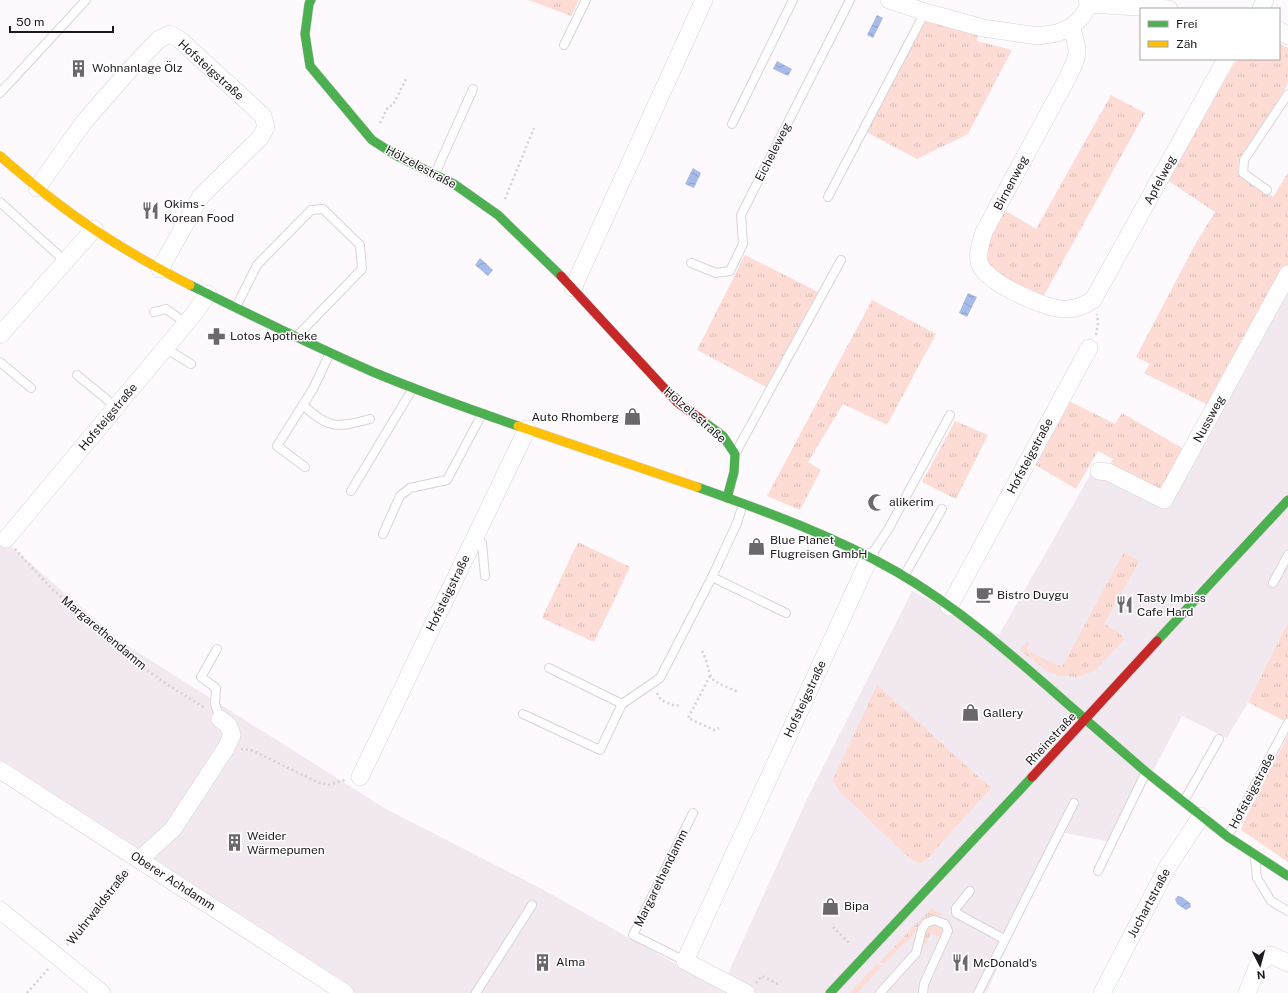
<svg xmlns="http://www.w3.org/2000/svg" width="1288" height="993" font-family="'Public Sans',sans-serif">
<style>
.built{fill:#f2e8f0}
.grass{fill:url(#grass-tufts)}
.water{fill:url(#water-waves)}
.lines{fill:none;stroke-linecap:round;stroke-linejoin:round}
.lane-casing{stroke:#d8d4d7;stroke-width:10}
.street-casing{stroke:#d8d4d7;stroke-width:18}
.fast-casing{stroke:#d8d4d7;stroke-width:10}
.slow-casing{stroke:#d8d4d7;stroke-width:10}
.jam-casing{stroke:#d8d4d7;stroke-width:10}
.path{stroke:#d3d3d3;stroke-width:2.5;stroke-dasharray:2 3;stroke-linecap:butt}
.lane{stroke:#fffeff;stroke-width:8}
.street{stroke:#fffeff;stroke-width:17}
.fast{stroke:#4caf50;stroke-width:9}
.slow{stroke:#ffc107;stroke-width:9}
.jam{stroke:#c62828;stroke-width:9}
.labels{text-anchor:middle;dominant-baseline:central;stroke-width:3;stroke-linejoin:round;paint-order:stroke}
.poi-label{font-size:12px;fill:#1c181b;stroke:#fff;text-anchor:start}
.street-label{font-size:12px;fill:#1c181b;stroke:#fff}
</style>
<defs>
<pattern id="grass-tufts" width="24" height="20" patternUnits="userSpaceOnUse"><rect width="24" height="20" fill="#fcdcd4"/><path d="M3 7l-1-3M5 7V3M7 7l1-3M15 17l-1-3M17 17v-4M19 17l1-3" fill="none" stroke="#d7bcb5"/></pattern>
<pattern id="water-waves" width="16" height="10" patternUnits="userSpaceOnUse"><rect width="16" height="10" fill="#a6bbe7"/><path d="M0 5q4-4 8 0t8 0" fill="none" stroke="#8ea0c6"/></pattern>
</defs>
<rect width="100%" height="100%" fill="#fdf9fc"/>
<polygon class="built" points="1288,267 1288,622 1248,702 1227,738 1182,716 1115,843 1060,832 986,993 339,993 0,763 0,537 120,641 386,809 540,888 721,989 807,799 912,591 999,635 1094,468 1161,501"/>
<g class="grass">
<polygon points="528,0 579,0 571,16"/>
<polygon points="924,18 978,34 977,41 1012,50 968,134 917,159 866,132"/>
<polygon points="1279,43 1288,48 1288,84 1238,164 1238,175 1273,197 1288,173 1288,265 1208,405 1144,373 1150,364 1136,357 1196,243 1215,212 1167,180 1237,59 1279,59"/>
<polygon points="1111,95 1145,113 1042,299 990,272 984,257 1001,208 1036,229"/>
<polygon points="745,255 818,292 766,387 697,350"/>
<polygon points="872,300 936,334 887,425 843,404 808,462 821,470 800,510 767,496"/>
<polygon points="1067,400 1115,424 1122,413 1187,451 1164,487 1156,490 1107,468 1113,459 1098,451 1076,489 1032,463"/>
<polygon points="955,421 988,435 956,499 922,482"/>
<polygon points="578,542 630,567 594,642 542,618"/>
<polygon points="1124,552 1139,561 1104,624 1117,631 1125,639 1094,671 1077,677 1057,675 1046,670 1020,650 1027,642 1030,641 1026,650 1062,667"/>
<polygon points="1288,622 1288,719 1286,722 1248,702"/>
<polygon points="877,685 991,788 927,859 921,863 913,861 882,832 838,790 833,780"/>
<polygon points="1288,735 1288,862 1241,830 1244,821"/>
<path d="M931 908 943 915 942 916C926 910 924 923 916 931 913 935 910 938 907 941H906L884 964 880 962Z"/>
<path d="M932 924C941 925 945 930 942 938L931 933 926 944 923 943 927 928Z"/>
<polygon points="877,964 882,966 857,993 850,993"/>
</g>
<g class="water">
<polygon points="877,15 883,18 873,38 867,35"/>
<polygon points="777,61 792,69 788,76 773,69"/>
<polygon points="693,168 701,173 694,188 685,184"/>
<polygon points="480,258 493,270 488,276 475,265"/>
<polygon points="968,293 977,297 967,317 959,313"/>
<polygon points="1178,896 1182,897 1190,903 1191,907 1186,910 1177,904 1175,899"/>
</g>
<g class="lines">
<defs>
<g id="lane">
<polyline points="564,45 586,0"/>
<polyline points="0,93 86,0"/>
<polyline points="732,124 793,0"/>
<polyline points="435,174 473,89"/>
<polyline points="1267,190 1243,173 1244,160 1288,94"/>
<polyline points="828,197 925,12"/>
<polyline points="0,202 66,262"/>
<polyline points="691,263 716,273 730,271 743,244 741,215 850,0"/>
<polyline points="236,307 257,265 311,210 323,209 360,245 362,269 297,336"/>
<polyline points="154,312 166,309 186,323"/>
<polyline points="165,348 191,364"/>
<polyline points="0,362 31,388"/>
<polyline points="77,375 116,407"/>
<path d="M303 405C329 429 336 428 370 419"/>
<polyline points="736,452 841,260"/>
<polyline points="305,467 277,446 313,389 330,353"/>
<polyline points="351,491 413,388"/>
<polyline points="383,534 400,496 410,488 447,480 482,414"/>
<polyline points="474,538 482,543 485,576"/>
<polyline points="870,557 889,528 950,415"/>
<polyline points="904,576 942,509"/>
<polyline points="712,577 786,613"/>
<polyline points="1273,583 1288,555"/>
<polyline points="217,649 201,677 216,688 215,704 220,719"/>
<polyline points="549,668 622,704"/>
<polyline points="523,714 600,750 622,704 660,678 712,577 737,523 743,504"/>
<polyline points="1184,801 1219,739"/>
<polyline points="1228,836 1288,723"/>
<polyline points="1255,858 1257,878 1271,901 1288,911"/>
<polyline points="1098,871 1146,772"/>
<polyline points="970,891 956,908 956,913 1004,939"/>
<polyline points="685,961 633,935 693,813"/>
<polyline points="476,993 532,905"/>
<polyline points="880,993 916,953 922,929 926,923 934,920 945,924 948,931 924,984 923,993"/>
<polyline points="978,993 1074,803"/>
</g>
<g id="street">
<polyline points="889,0 925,12 983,28 1038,36 1057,33 1071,27 1081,18 1090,4"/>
<polyline points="1087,0 1090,4 1169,9"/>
<polyline points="1261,9 1265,0"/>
<path d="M1071 27C1080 52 1079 54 1068 77L984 232C981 242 976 255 980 265 988 283 1048 311 1067 309 1076 309 1085 305 1093 300L1226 59"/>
<polyline points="1279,30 1288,36"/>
<polyline points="37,188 84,122 125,75 159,39 170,34 179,39 263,116 266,127 261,137 201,196 160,269"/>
<polyline points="573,288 704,0"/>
<polyline points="0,335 94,229"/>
<polyline points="1099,471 1108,472 1164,500 1288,274"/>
<polyline points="6,539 116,407 193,315 208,294"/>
<polyline points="949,607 1089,348"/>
<polyline points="0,770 345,993"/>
<polyline points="360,777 527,429"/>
<polyline points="140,859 173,829 226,748 232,735 228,725 220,719"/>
<polyline points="0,910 102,993"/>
<polyline points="746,993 685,961 870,557"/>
<polyline points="1102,993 1167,868 1201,816"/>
<polyline points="1247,993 1259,963 1271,955 1288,963"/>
</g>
<g id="fast">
<polyline points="311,0 309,4 305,34 310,66 372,140 397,156 454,184 498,215 561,276"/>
<path d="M190 285C250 315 311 345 373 372 421 392 469 409 518 426"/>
<polyline points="703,421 723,436 735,454 734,472 727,498"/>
<path d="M697 487C765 511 834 536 897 572 966 612 1025 667 1085 719"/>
<polyline points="1157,641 1288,500"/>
<polyline points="1085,719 1146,772 1228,837 1288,876"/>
<polyline points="830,993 1032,777"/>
</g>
<g id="slow">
<path d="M0 156C23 176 47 196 72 214 109 241 149 264 190 285"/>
<polyline points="518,426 697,487"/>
</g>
<g id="jam">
<polyline points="561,276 677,402 703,421"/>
<polyline points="1032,777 1157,641"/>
</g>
</defs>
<use href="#lane" class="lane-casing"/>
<use href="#street" class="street-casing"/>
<use href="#fast" class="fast-casing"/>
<use href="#slow" class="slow-casing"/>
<use href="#jam" class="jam-casing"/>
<g class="path">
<polyline points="380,123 388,107 393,105 407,77"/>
<polyline points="505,199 534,128"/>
<polyline points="1096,335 1098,323 1097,314"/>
<polyline points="15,549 51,588 132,659 165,683 205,708"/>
<path d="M702 651C708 660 708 677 715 681 721 685 729 688 736 691L739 689"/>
<polyline points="710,676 688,718 714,730 719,728"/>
<polyline points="657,693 661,700 675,706 679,705"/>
<polyline points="241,749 251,750 264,756 317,782 328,785 345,780"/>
<polyline points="833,927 850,944"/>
<polyline points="67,945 128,869"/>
<polyline points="756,983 762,976 780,985"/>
<polyline points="27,993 49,968"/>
</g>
<use href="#lane" class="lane"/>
<use href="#street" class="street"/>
<use href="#fast" class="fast"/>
<use href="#slow" class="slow"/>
<use href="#jam" class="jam"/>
</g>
<defs>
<symbol id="building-bare" viewBox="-9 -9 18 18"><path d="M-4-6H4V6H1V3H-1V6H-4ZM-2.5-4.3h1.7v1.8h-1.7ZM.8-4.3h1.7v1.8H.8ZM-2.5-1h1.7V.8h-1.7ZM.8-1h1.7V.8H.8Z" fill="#6b676a" stroke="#fff" stroke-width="2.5" paint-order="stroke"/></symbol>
<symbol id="restaurant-bare" viewBox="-9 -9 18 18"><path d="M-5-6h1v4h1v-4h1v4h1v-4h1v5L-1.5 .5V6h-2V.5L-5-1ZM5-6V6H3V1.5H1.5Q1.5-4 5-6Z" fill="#6b676a" stroke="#fff" stroke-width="2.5" paint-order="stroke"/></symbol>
<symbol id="pharmacy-bare" viewBox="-9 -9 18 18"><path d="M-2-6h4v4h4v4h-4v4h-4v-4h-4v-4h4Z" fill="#6b676a" stroke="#fff" stroke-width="2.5" paint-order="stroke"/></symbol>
<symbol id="shop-bare" viewBox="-9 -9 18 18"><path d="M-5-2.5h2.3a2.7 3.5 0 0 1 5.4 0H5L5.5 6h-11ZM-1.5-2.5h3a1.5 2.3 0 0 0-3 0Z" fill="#6b676a" stroke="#fff" stroke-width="2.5" paint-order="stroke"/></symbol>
<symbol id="mosque-bare" viewBox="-9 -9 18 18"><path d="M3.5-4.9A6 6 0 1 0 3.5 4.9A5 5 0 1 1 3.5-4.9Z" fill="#6b676a" stroke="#fff" stroke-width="2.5" paint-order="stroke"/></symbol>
<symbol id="cafe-bare" viewBox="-9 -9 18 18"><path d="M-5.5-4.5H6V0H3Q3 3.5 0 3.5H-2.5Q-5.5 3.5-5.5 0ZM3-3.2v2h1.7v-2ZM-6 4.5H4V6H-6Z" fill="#6b676a" stroke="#fff" stroke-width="2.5" paint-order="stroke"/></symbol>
</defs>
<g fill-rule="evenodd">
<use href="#building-bare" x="66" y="56" width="25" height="25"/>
<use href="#restaurant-bare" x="138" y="198" width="25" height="25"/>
<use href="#pharmacy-bare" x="204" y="324" width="25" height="25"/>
<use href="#shop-bare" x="620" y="404" width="25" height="25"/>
<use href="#mosque-bare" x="864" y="490" width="25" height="25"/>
<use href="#shop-bare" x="744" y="534" width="25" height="25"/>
<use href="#cafe-bare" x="972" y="582" width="25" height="25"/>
<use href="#restaurant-bare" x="1112" y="592" width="25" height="25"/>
<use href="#shop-bare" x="958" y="700" width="25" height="25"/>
<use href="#building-bare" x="222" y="830" width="25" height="25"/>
<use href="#shop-bare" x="818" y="894" width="25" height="25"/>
<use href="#building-bare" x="530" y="950" width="25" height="25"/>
<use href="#restaurant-bare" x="948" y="950" width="25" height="25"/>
</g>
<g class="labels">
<g class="poi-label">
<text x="92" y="68">Wohnanlage Ölz</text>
<text x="164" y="204">Okims -<tspan x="164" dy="14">Korean Food</tspan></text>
<text x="230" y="336">Lotos Apotheke</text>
<text x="619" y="417" text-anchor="end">Auto Rhomberg</text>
<text x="889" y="502">alikerim</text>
<text x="770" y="540">Blue Planet<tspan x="770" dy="14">Flugreisen GmbH</tspan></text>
<text x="997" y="595">Bistro Duygu</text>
<text x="1137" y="598">Tasty Imbiss<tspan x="1137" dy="14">Cafe Hard</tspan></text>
<text x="983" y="713">Gallery</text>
<text x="247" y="836">Weider<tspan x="247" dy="14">Wärmepumen</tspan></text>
<text x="844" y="906">Bipa</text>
<text x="556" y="962">Alma</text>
<text x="973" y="963">McDonald's</text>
</g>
<g class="street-label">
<text transform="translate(211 70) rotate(42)">Hofsteigstraße</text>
<text transform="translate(773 152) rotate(-63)">Eicheleweg</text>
<text transform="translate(421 167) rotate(28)">Hölzelestraße</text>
<text transform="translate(1160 180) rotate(-62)">Apfelweg</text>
<text transform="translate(1011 183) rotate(-62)">Birnenweg</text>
<text transform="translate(695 415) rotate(41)">Hölzelestraße</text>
<text transform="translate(108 417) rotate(-50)">Hofsteigstraße</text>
<text transform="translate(1209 419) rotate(-61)">Nussweg</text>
<text transform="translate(1030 456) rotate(-62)">Hofsteigstraße</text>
<text transform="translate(448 593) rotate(-64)">Hofsteigstraße</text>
<text transform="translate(104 633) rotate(40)">Margarethendamm</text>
<text transform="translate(805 699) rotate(-65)">Hofsteigstraße</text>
<text transform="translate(1051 739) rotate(-47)">Rheinstraße</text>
<text transform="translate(1252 791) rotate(-62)">Hofsteigstraße</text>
<text transform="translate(661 878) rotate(-64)">Margarethendamm</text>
<text transform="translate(173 881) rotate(33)">Oberer Achdamm</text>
<text transform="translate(1149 903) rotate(-62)">Juchartstraße</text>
<text transform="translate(98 907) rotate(-52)">Wuhrwaldstraße</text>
</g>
</g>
<rect x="1140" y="8" width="140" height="52" fill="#ffffff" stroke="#a4a3a4"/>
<rect x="1148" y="21" width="20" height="6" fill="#4caf50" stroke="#a4a3a4"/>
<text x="1176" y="28" font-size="12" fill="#1c181b">Frei</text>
<rect x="1148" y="41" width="20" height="6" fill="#ffc107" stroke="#a4a3a4"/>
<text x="1176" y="48" font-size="12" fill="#1c181b">Zäh</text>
<g transform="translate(1260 965) rotate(174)" stroke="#ffffff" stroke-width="3" paint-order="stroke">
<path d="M0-3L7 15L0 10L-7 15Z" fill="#1c181b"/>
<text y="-6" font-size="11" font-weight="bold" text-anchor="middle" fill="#1c181b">N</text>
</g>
<path d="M10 26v6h103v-6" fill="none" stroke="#1c181b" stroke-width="2"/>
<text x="16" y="26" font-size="12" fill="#1c181b" stroke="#ffffff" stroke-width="3" paint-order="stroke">50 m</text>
</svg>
